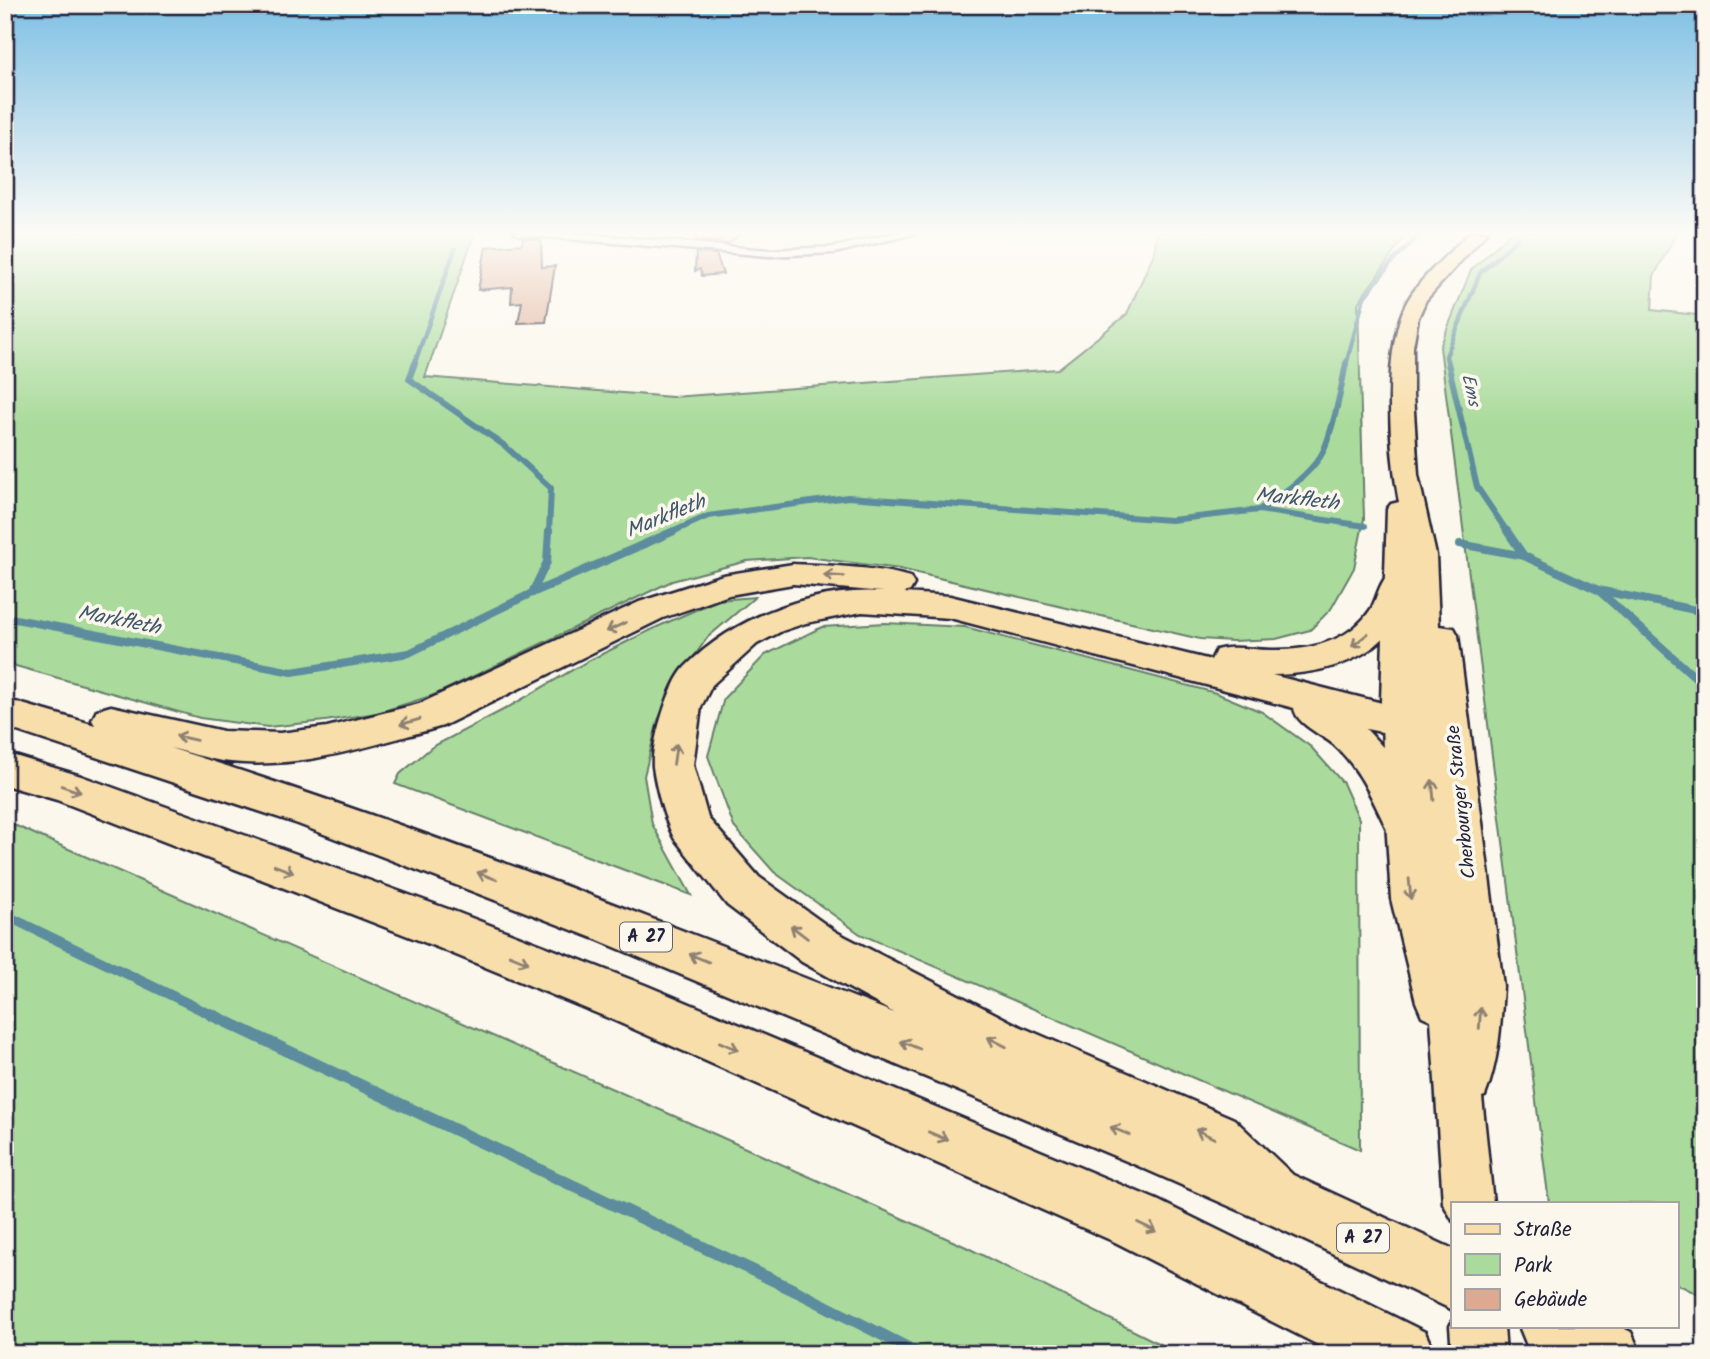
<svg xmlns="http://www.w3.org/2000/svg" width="1710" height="1359" font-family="Kalam,sans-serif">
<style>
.green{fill:#aadb9c;stroke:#667e6c;stroke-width:2}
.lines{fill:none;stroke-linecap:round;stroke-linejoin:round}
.stream-far4{stroke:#5c8c9d;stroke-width:4.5}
.stream-far3{stroke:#5c8c9d;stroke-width:6}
.stream-far2{stroke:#5c8c9d;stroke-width:8}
.stream-far1{stroke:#5c8c9d;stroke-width:10}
.stream{stroke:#5c8c9d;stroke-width:12}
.building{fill:#ddaa91;stroke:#22223b;stroke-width:2}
.street-casing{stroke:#22223b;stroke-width:5}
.primary-casing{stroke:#22223b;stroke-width:5}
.highway-casing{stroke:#22223b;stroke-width:5}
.street{fill:#fbf7ec;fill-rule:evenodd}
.primary{fill:#f8deab;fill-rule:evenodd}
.highway{fill:#f8deab;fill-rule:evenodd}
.oneway{stroke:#8d8073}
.labels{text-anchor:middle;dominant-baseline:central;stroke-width:7;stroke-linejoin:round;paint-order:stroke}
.far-water-label{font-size:18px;font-style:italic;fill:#3f576c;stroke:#fbf7ec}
.shield{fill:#fbf7ec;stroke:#636270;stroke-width:2}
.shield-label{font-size:18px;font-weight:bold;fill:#22223b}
.street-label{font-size:19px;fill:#22223b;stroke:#fbf7ec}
.water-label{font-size:21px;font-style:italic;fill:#3f576c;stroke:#fbf7ec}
</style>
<rect width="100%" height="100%" fill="#fbf7ec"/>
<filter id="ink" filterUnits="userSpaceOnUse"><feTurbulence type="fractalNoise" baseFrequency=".0143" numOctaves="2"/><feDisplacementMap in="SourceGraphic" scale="14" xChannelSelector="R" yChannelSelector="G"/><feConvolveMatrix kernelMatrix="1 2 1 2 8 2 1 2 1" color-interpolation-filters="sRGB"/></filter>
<g filter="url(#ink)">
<g class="green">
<polygon points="5,232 306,232 398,237 401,232 475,232 425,377 672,397 1058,369 1127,314 1154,253 1157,232 1408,232 1358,303 1364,519 1354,568 1331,609 1310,630 1276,639 1233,641 1200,639 900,569 807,557 747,561 672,581 434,695 377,713 325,721 268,727 200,718 5,663"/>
<polygon points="1511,232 1677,232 1654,276 1652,310 1705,316 1705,1298 1677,1284 1677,1203 1549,1203 1440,347 1471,270"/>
<polygon points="755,597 708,637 680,676 658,720 644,776 652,824 691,895 395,784 400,774 432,747 505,709 588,661 657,627 718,600"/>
<polygon points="885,623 965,627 1216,693 1262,712 1311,747 1343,783 1359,819 1360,1150 860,934 774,872 734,827 708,756 724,698 765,655 822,627"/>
<polygon points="5,821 674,1116 966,1247 1180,1354 5,1354"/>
</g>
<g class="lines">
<g class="stream-far4">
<polyline points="414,365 455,249"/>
<polyline points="1346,365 1364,297 1391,263 1422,232"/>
<polyline points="1448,365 1446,356 1480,273 1517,239"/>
</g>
<g class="stream-far3">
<polyline points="415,363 409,379 505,446 551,488 549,533"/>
<polyline points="1448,363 1477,487 1508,533"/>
<path d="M1259 510C1280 495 1305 479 1320 457 1331 440 1342 385 1346 363"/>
<polyline points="670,533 708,516 848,497 1171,520 1259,510 1365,526"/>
</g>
<g class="stream-far2">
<polyline points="1507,531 1524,556"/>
<polyline points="1460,544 1524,556 1598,590 1705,686"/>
<polyline points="1598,590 1705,612"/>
<polyline points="532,593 547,562 549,531"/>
<polyline points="5,617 292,672 409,653 532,593 674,531"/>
</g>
<polyline class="stream-far1" points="5,915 214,1016"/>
<polyline class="stream" points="210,1014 798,1292 920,1354"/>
</g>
<g class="building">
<polygon points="696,232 743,232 728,244 696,241"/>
<polygon points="523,238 541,240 542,267 555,266 546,322 518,323 522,302 511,303 512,287 478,290 486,247 522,244"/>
<polygon points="696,252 716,254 723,274 702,276 700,269 695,271"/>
</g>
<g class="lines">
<defs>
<polygon id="street" points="514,232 563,232 769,250 834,247 900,232 922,232 834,253 769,256 519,235"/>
<g id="primary">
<path d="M1470 232H1487L1426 300 1418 318 1413 347V395L1418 475 1436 555 1439 626 1454 628 1458 635 1503 986C1501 1023 1499 1061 1485 1096L1482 1097 1493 1203H1453V1221L1443 1203 1431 1020 1422 1016 1416 1002 1391 899 1386 821 1381 701 1387 509 1391 504 1399 502C1389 450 1382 346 1408 300 1421 277 1451 252 1470 232Z"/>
<polygon points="1453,1320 1453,1326 1504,1326 1506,1354 1452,1354 1450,1326"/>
</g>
<g id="highway">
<path d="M793 564C833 566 871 566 910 577L914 584 910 591 904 593 950 596 1211 660 1216 650C1234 645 1251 650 1270 650 1307 651 1349 643 1371 609 1376 600 1378 589 1384 580L1396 576 1411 580 1416 587C1408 599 1404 613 1395 625 1366 664 1318 674 1272 675L1398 707 1427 704 1441 708 1446 718 1441 728C1414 736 1393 735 1366 729L1394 759 1425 821 1419 833 1404 838 1389 833C1372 800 1362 770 1333 744 1321 734 1296 724 1294 708L950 618 862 612 806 623 782 631 757 644 712 685 701 707 693 765 708 818 759 877 836 932 1019 1026 1234 1119 1293 1175 1453 1249V1310L1272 1225 1136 1165 598 940 298 824 5 727V699L95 725 92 720 97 710 111 706 223 731 280 733 327 727 419 704 639 602 723 575ZM793 584 884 592C814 587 735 616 685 667 669 684 651 743 653 767 656 789 664 818 674 838L727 905 802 962 894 1013C654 919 415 825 170 748 187 752 205 758 222 761 293 771 362 748 429 730L443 726 663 618 729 595Z"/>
<polygon points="5,753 81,776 456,912 645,985 1157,1200 1425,1332 1435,1354 1336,1354 1115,1242 611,1019 439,948 57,800 5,785"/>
<polygon points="1519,1326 1619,1326 1631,1332 1641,1354 1540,1354 1528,1348"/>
</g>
</defs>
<use href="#street" class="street-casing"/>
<use href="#primary" class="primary-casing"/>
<use href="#highway" class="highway-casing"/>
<use href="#street" class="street"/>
<use href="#primary" class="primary"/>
<use href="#highway" class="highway"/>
</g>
<defs><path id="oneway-shaft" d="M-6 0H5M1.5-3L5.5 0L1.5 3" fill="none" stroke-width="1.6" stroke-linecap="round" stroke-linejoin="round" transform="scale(1.75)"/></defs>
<g class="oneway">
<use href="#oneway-shaft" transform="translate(834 576) rotate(-176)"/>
<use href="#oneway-shaft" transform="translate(616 627) rotate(154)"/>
<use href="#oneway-shaft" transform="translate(1360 640) rotate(141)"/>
<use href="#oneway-shaft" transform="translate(410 722) rotate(164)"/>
<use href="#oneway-shaft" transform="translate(186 738) rotate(-167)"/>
<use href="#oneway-shaft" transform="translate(675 754) rotate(-82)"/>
<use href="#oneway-shaft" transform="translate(71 789) rotate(19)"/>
<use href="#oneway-shaft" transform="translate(1433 790) rotate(-95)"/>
<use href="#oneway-shaft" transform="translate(284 869) rotate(21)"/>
<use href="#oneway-shaft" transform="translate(487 876) rotate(-159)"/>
<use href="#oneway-shaft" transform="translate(1410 889) rotate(85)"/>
<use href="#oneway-shaft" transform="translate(799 932) rotate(-143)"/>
<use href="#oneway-shaft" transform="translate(699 958) rotate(-158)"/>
<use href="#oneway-shaft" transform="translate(519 959) rotate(22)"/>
<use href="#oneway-shaft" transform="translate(1480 1018) rotate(-86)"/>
<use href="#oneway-shaft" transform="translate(997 1042) rotate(-153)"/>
<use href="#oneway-shaft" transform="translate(910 1045) rotate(-158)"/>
<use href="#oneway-shaft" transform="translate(729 1046) rotate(23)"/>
<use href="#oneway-shaft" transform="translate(1120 1131) rotate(-158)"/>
<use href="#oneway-shaft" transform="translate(1205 1134) rotate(-155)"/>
<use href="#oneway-shaft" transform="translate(938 1136) rotate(23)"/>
<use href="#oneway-shaft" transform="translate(1147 1227) rotate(26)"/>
</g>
</g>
<linearGradient id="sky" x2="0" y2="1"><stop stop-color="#7fc0e4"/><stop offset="0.55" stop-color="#fdfbf6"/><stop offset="1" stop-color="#fdfbf6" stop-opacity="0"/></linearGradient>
<rect width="1710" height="423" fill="url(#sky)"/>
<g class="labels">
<g class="far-water-label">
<text transform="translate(1470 390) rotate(77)">Ems</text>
</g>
<g class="shield">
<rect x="620" y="922.5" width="52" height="29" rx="5"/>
<rect x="1337" y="1223.5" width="52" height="29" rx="5"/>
</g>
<g class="shield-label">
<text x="646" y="937">A 27</text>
<text x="1363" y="1238">A 27</text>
</g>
<g class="street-label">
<text transform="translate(1462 802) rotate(-96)">Cherbourger Straße</text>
</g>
<g class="water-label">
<text transform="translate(1297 500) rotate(6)">Markfleth</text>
<text transform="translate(666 517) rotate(-22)">Markfleth</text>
<text transform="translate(119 621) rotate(11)">Markfleth</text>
</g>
</g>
<rect width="1710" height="1359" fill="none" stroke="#fbf7ec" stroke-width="28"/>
<rect x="14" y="14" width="1682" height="1331" fill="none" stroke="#22223b" stroke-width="2.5" filter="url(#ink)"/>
<rect x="1451" y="1202" width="228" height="126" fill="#fbf7ec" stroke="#a4a2a5" stroke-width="2"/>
<rect x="1465" y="1224" width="35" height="10" fill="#f8deab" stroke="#a4a2a5" stroke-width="2"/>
<text x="1514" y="1236" font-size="21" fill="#22223b">Straße</text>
<rect x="1465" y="1254" width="35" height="21" fill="#aadb9c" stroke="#a4a2a5" stroke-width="2"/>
<text x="1514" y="1272" font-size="21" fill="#22223b">Park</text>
<rect x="1465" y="1289" width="35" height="21" fill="#ddaa91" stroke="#a4a2a5" stroke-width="2"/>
<text x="1514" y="1306" font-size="21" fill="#22223b">Gebäude</text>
</svg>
